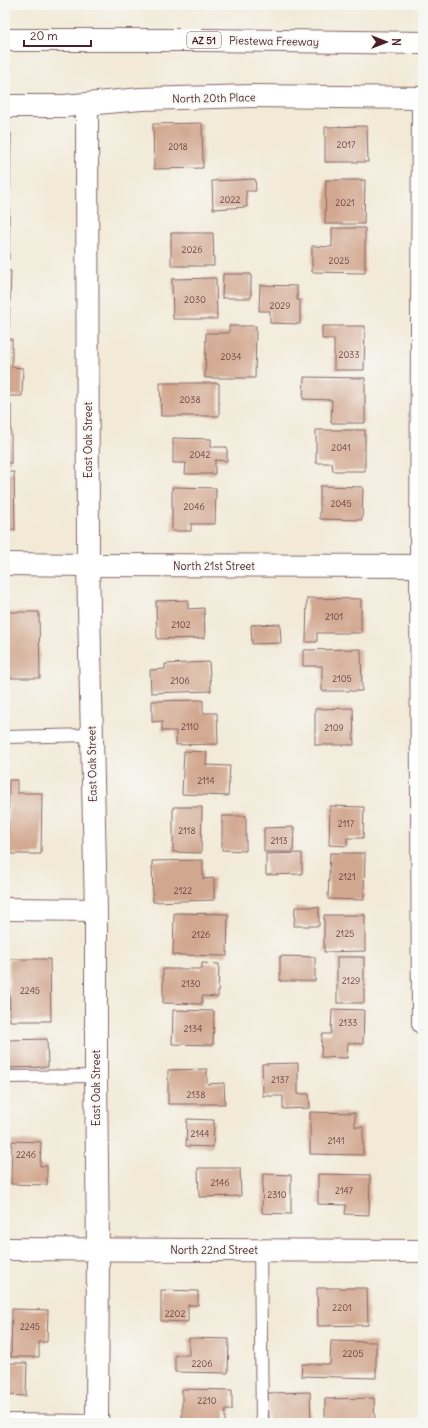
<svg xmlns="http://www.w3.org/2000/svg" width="428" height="1428" font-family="Delius,sans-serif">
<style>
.building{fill:#d2a78f}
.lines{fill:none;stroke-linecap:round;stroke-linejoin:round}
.lane-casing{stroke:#856667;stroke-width:14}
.street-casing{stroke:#856667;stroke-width:24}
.secondary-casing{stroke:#856667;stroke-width:24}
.highway-casing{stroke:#856667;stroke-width:24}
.lane{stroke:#fff;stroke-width:12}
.street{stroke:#fff;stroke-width:22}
.secondary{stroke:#fff;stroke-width:22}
.highway{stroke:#fff;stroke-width:22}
.labels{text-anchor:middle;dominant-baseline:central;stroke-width:4;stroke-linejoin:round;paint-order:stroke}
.number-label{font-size:9px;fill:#6c4144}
.shield{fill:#f6f6f2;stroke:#7e6067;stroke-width:1}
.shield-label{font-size:10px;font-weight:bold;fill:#4a1f2b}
.street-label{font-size:11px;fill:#4a1f2b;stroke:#f6f6f2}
</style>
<rect width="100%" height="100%" fill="#f6f6f2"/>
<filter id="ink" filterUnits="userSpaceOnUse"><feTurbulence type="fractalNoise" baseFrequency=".025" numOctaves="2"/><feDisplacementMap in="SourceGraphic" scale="8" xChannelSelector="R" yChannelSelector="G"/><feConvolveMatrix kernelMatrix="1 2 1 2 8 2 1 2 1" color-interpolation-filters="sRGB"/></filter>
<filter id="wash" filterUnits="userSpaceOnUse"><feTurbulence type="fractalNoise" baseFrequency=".012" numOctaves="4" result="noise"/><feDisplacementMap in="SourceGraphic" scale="16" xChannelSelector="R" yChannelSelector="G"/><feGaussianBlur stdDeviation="0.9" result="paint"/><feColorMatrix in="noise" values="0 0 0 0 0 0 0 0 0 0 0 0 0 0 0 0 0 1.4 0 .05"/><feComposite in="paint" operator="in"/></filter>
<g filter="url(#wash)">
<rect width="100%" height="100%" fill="#f2ead7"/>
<g id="blocks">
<g class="building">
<polygon points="202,123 203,168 154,169 153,124"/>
<polygon points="367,126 368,162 325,162 325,127"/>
<polygon points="5,133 11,133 10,190 5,190"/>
<polygon points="255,179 256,191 246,191 247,207 213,209 212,181"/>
<polygon points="326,180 365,180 364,224 325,224"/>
<rect x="5" y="200" width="4" height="59"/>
<polygon points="332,228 365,228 365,273 312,272 312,246 332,247"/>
<polygon points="171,233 213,233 214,266 171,266"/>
<polygon points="5,271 11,271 9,328 5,328"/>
<polygon points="223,274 251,274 251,298 222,298"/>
<polygon points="216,278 217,319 173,319 172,279"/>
<polygon points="260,285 297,286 297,300 300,300 300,324 270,323 270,311 259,311"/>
<polygon points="229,326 256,326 255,378 205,378 206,333 229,333"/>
<polygon points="322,326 365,326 364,370 334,370 334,339 322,339"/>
<polygon points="5,339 12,339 12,367 23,368 22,396 5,396"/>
<polygon points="304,377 365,378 365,423 331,423 332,400 303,399"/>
<polygon points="160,383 219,383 219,416 161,416"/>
<rect x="5" y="405" width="6" height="58"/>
<polygon points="316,430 365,430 365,471 333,471 332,463 316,463"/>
<polygon points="173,438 211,439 211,447 227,447 227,461 215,460 215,474 185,474 186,463 173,463"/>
<polygon points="5,472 14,472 15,530 5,530"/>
<polygon points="320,486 363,487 362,520 320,519"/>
<polygon points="172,487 216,488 215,524 191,524 191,531 172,531"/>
<polygon points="307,598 361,599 361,633 317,633 317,642 306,642"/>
<polygon points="188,600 188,609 204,608 205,638 157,639 156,601"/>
<polygon points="6,612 39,612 40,678 7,678"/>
<polygon points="280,624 281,643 252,644 251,625"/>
<polygon points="361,649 362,691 322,691 322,666 303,666 303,650"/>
<polygon points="209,662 211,691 151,693 150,670 165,669 165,664"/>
<polygon points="203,700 203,713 217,713 218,744 176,745 176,731 162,731 162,721 152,722 152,701"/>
<polygon points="353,708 354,745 315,745 315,709"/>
<polygon points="184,751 207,752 206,765 230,766 228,796 182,794"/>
<polygon points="9,780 17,780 17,793 42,793 41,854 8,854"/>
<polygon points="330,806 364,807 363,838 347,838 347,846 329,845"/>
<polygon points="173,807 202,807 201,853 173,852"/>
<polygon points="222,816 246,816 246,851 222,850"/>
<polygon points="294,827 293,852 264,852 264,828"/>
<polygon points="302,853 302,874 266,875 266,854"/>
<polygon points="330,853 365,853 364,900 328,899"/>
<polygon points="203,860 203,879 214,878 214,900 153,902 152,861"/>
<polygon points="295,907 319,907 319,926 294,926"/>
<polygon points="174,913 228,914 227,956 173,955"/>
<polygon points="324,915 365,915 365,951 324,952"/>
<polygon points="280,956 315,957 315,981 280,981"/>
<rect x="337" y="957" width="27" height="46"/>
<polygon points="9,959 50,959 51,1021 10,1021"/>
<polygon points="202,963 219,964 218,997 202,996 202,1004 163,1003 163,969 202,969"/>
<polygon points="332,1009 364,1010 363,1044 348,1043 347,1058 321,1057 322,1034 331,1034"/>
<polygon points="173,1010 214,1011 213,1045 172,1044"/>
<polygon points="47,1039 48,1067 5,1068 5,1040"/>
<polygon points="298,1063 298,1094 309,1094 310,1108 283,1109 283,1096 263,1096 262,1064"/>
<polygon points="207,1069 207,1084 224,1083 225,1104 168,1104 168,1070"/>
<polygon points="310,1112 355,1113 355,1127 363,1127 363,1155 310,1154"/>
<polygon points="187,1119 214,1120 213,1147 186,1146"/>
<polygon points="12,1141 41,1142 40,1166 47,1166 47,1185 11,1184"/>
<polygon points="198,1168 240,1168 241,1196 199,1197"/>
<polygon points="263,1174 291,1175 291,1214 262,1213"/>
<polygon points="318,1174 370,1175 369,1215 345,1214 346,1205 318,1204"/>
<polygon points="317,1288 367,1288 368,1325 318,1326"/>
<polygon points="161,1290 198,1291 198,1305 188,1305 188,1322 161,1321"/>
<polygon points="12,1309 48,1310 47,1342 39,1342 39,1357 11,1357"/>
<polygon points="189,1338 229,1339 228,1373 175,1372 175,1355 189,1355"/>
<polygon points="331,1341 376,1342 376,1378 301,1376 302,1364 330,1364"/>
<polygon points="5,1363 27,1363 26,1396 5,1395"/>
<polygon points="182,1389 232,1390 232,1410 225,1410 225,1423 182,1423"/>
<polygon points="310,1392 311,1423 269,1423 268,1393"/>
<polygon points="374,1398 375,1423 325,1423 325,1399"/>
</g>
</g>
</g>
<g filter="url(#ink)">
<use href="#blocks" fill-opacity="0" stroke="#856667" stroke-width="1"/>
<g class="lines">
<defs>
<g id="lane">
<polyline points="5,737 91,735"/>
<polyline points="5,1077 96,1076"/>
<polyline points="260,1250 262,1423"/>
<polyline points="5,1420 97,1421"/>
</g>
<g id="street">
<polyline points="423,98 421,566 423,1023"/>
<polyline points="5,106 64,106 141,99 253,96 423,98"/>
<polyline points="5,564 88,565 423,566"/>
<polyline points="5,909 96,910"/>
<polyline points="5,1249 423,1251"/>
</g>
<polyline id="secondary" points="87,105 88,565 96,910 96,1076 98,1250 97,1423"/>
<polyline id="highway" points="5,40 205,40 423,43"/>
</defs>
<use href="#lane" class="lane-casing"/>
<use href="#street" class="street-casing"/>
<use href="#secondary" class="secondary-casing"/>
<use href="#highway" class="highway-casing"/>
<use href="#lane" class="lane"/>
<use href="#street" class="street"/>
<use href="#secondary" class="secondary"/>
<use href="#highway" class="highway"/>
</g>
</g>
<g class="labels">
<g class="number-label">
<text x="346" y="144">2017</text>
<text x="178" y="146">2018</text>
<text x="230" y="199">2022</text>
<text x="345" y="202">2021</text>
<text x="192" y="249">2026</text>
<text x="339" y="260">2025</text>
<text x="195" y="299">2030</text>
<text x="280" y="305">2029</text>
<text x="349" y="354">2033</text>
<text x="231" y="356">2034</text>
<text x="190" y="399">2038</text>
<text x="341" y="447">2041</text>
<text x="200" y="454">2042</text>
<text x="341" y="503">2045</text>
<text x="194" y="506">2046</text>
<text x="334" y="616">2101</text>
<text x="181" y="624">2102</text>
<text x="342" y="678">2105</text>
<text x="180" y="680">2106</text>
<text x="190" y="726">2110</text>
<text x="334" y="727">2109</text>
<text x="206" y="780">2114</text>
<text x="346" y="823">2117</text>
<text x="187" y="830">2118</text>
<text x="279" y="840">2113</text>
<text x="347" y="876">2121</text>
<text x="183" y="890">2122</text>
<text x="345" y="933">2125</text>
<text x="201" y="934">2126</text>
<text x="351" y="980">2129</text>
<text x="191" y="983">2130</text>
<text x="30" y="990">2245</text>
<text x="348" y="1022">2133</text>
<text x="193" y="1028">2134</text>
<text x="280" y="1079">2137</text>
<text x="196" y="1094">2138</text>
<text x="200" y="1133">2144</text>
<text x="336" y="1140">2141</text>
<text x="26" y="1154">2246</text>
<text x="220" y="1182">2146</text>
<text x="344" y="1190">2147</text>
<text x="277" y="1194">2310</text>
<text x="342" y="1307">2201</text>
<text x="175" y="1313">2202</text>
<text x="30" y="1326">2245</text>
<text x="353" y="1353">2205</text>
<text x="202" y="1363">2206</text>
<text x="207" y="1400">2210</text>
</g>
<rect class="shield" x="187" y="32" width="34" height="16" rx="3"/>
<g class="shield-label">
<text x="204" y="40">AZ 51</text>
</g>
<g class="street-label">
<text transform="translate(274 41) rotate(1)">Piestewa Freeway</text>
<text transform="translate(214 98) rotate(-1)">North 20th Place</text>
<text transform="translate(88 440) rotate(-90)">East Oak Street</text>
<text x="214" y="566">North 21st Street</text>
<text transform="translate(92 764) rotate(-91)">East Oak Street</text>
<text transform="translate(96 1088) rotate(-90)">East Oak Street</text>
<text x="214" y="1250">North 22nd Street</text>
</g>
</g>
<rect width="428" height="1428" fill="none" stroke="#f6f6f2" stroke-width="20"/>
<g transform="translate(386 42) rotate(90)" stroke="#f6f6f2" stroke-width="3" paint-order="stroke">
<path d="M0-3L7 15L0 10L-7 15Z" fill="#4a1f2b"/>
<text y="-6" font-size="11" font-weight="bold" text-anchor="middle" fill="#4a1f2b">N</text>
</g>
<path d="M24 40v6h67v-6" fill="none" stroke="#4a1f2b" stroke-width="2"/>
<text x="30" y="40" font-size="12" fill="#4a1f2b" stroke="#f6f6f2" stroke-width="3" paint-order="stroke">20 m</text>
</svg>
